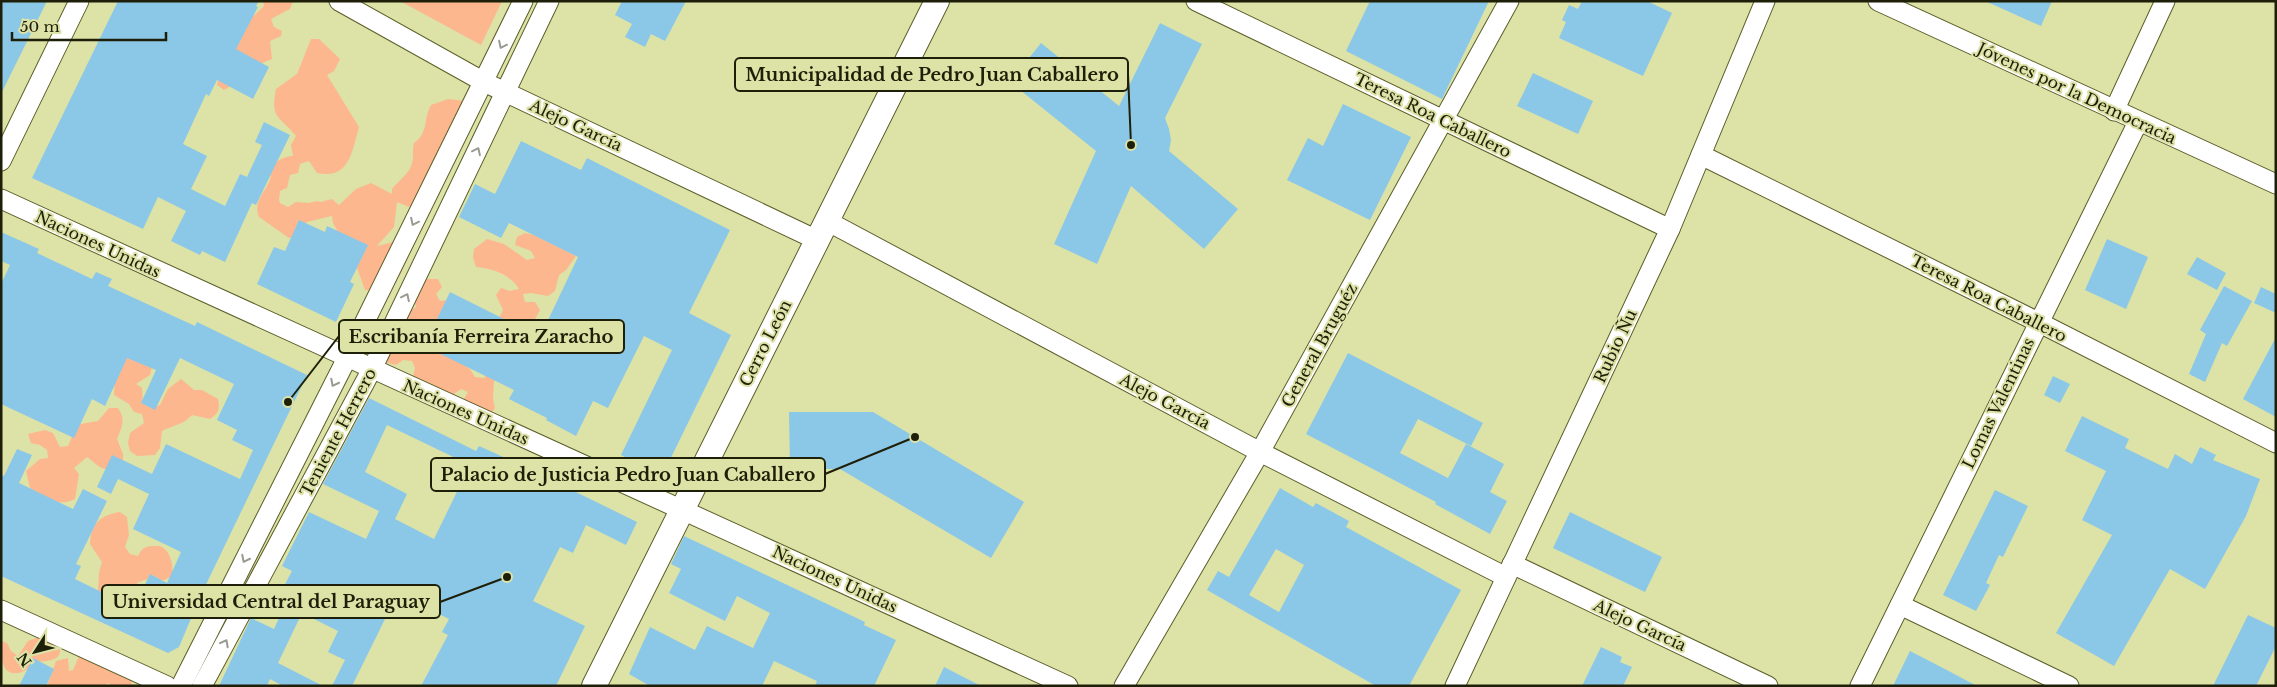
<svg xmlns="http://www.w3.org/2000/svg" width="2277" height="687" font-family="'Libre Baskerville',serif">
<style>
.green{fill:#fdb78f}
.building{fill:#8bc8e7;fill-rule:evenodd}
.lines{fill:none;stroke-linecap:round;stroke-linejoin:round}
.minor-casing{stroke:#5b5e28;stroke-width:21}
.tertiary-casing{stroke:#5b5e28;stroke-width:26}
.minor{stroke:#fff;stroke-width:19}
.tertiary{stroke:#fff;stroke-width:24}
.oneway{stroke:#9a9a90}
.labels{text-anchor:middle;dominant-baseline:central;stroke-width:4;stroke-linejoin:round;paint-order:stroke}
.street-label{font-size:16px;fill:#1e1f08;stroke:#dde2a7}
.leader{fill:none;stroke:#1e1f08;stroke-width:2}
.callout-dot{fill:#1e1f08;stroke:#dde2a7;stroke-width:2}
.callout{fill:#dde2a7;stroke:#1e1f08;stroke-width:2}
.callout-label{font-size:18px;text-anchor:middle;font-weight:bold;fill:#1e1f08}
</style>
<rect width="100%" height="100%" fill="#dde2a7"/>
<g class="green">
<polygon points="263,1 293,1 290,9 271,19 274,27 282,31 281,36 270,41 272,59 257,65 235,84 224,90 217,85 218,80 248,21 264,6"/>
<polygon points="400,1 502,1 481,45"/>
<path d="M311 39H319L340 59 334 71 327 75 359 127C352 151 350 180 317 173L309 161 300 164 298 173 290 175 287 188 280 191 279 200 280 203 288 207 296 202 309 203 317 201 321 202 332 199 339 205 356 189 371 183 392 194V189C398 181 410 173 412 163 414 157 412 150 414 143 429 133 423 119 431 105L448 99 465 101 417 202 409 207 397 202 394 227 377 246 393 242C419 264 393 294 365 290L356 265 333 223 332 216 307 222 297 236 289 238 259 217C252 200 267 192 271 176L269 172C271 163 284 156 293 156L291 145 296 136C279 115 270 119 276 89L297 74Z"/>
<path d="M525 233 534 235 576 256 566 270 559 275 555 291 548 296 531 293 523 294 525 302H535L540 310 532 325 530 334 503 378 494 381 493 399 495 408 489 416 466 408 464 399 468 392 461 389 447 399 413 377 415 368 412 361 403 360 396 365 388 363 380 348 402 316 416 307 412 291 421 279H438L442 287 436 294 440 301 449 300 437 341 421 336 418 344 426 350 433 346 470 369 475 377 484 378 490 371 499 318 503 310 496 295 501 288 510 291 519 289C511 275 492 268 476 267L473 258 474 249 487 239 504 244 527 260 535 258 531 251 515 245 517 237Z"/>
<path d="M116 352 152 367 150 375 136 384 142 388 143 404 151 407 160 405 168 389 181 379 194 390H202L218 399C220 409 219 413 210 419L192 415C183 425 173 425 162 431L160 448 155 455 137 456 130 451 128 443 130 433 144 423 142 414 134 412 129 404 114 395Z"/>
<path d="M109 408H118C126 420 122 427 117 439L123 454V463C103 473 104 470 87 457L74 468 79 474 75 499C58 508 45 497 30 488L26 471 40 459 48 458 47 450 40 445 31 443 28 434 45 430 53 433 60 447 68 446 75 430 81 424 98 421Z"/>
<path d="M120 512 127 517 129 535 125 547 130 554 138 556C143 545 149 546 160 546 170 550 174 565 172 576L164 580H160L157 577C152 577 149 579 145 580 130 583 136 592 132 603L128 606 98 591C99 581 98 572 102 562L90 544C91 523 101 515 120 512Z"/>
<path d="M44 635 60 646C62 664 46 659 35 663 31 665 28 670 22 672 0 679 1 655 1 641L7 643 11 651 18 656 28 641Z"/>
<polygon points="80,654 131,679 132,686 113,686 108,683 105,686 47,686 56,661 68,658 69,671 73,670"/>
</g>
<g class="building">
<polygon points="1,1 47,1 1,94"/>
<polygon points="118,1 259,1 256,6 258,7 236,49 269,67 253,99 217,80 209,96 206,94 183,144 207,156 191,189 225,206 240,174 247,177 262,145 255,142 264,122 290,135 256,205 252,203 225,262 202,251 200,255 171,241 186,211 158,197 143,229 32,178"/>
<polygon points="622,1 686,1 665,41 651,34 645,47 625,37 632,24 615,15"/>
<polygon points="1370,1 1489,1 1442,99 1346,51"/>
<polygon points="1582,1 1647,1 1672,13 1643,76 1559,38 1566,22 1562,20 1569,5 1578,9"/>
<polygon points="1985,1 2052,1 2041,26"/>
<polygon points="1160,23 1202,44 1165,118 1169,129 1171,140 1169,151 1238,209 1204,249 1131,186 1097,264 1054,244 1096,151 1010,82 1041,43 1119,106"/>
<polygon points="1533,73 1593,101 1578,134 1517,106"/>
<polygon points="1343,104 1411,137 1370,220 1287,180 1308,138 1323,146"/>
<polygon points="521,141 581,170 587,158 730,230 689,313 731,335 662,476 621,455 672,350 644,336 608,408 593,401 576,436 546,420 547,418 509,399 514,390 424,346 450,292 540,337 578,257 509,223 501,238 459,217 475,184 495,194"/>
<polygon points="299,220 325,232 327,226 368,245 350,282 354,284 336,322 257,284 274,247 285,251"/>
<polygon points="1,232 39,249 37,253 92,279 96,272 112,279 108,286 195,326 197,322 307,375 200,597 179,647 168,653 1,576 1,475 4,476 17,449 32,455 19,483 73,509 83,489 107,501 76,564 81,566 75,579 134,608 150,574 167,583 181,552 133,529 149,494 118,479 111,494 97,487 112,455 152,474 166,444 240,479 253,450 232,440 237,430 217,420 234,384 180,358 155,410 141,403 156,370 127,358 105,406 92,399 74,438 1,404 1,284 10,265 1,261"/>
<polygon points="2107,239 2148,257 2126,309 2085,290"/>
<polygon points="2197,257 2226,273 2217,290 2187,274"/>
<polygon points="2224,286 2252,301 2227,346 2222,343 2205,382 2189,374 2206,334 2200,330"/>
<polygon points="2261,287 2276,294 2276,313 2254,303"/>
<polygon points="2276,337 2276,417 2243,399"/>
<polygon points="1348,353 1483,423 1471,446 1418,419 1400,453 1448,478 1466,444 1504,464 1490,492 1507,501 1490,534 1435,504 1436,502 1306,434"/>
<polygon points="2053,376 2070,384 2060,403 2044,395"/>
<path d="M369 398 476 451 479 446 523 466 637 522 626 545 586 525 573 553 560 547 533 601 585 626 556 686H421L448 635 442 632 449 619 402 595 390 619 386 617 352 686H332L345 660 328 652 338 631 302 613 278 663 323 686H283L270 679 267 686H219L251 618 274 629 289 596 281 592 292 571 282 566 309 512 366 539 379 511 323 484ZM387 425 470 465 434 539 395 519 407 494 365 472Z"/>
<polygon points="789,412 873,412 1024,502 991,558 840,469 790,469"/>
<polygon points="2082,416 2129,439 2125,448 2168,469 2175,454 2192,464 2200,447 2216,455 2213,460 2260,479 2246,516 2205,589 2170,569 2114,666 2056,633 2112,535 2082,520 2106,471 2065,451"/>
<path d="M1280 488 1313 507 1316 503 1349 521 1346 527 1461 590 1409 686H1376L1207 590 1218 571 1229 577ZM1276 549 1304 565 1279 612 1249 595Z"/>
<polygon points="1995,490 2028,506 2003,557 1999,555 1986,583 1990,585 1976,611 1943,595"/>
<polygon points="1570,512 1662,557 1645,592 1553,548"/>
<polygon points="684,536 865,622 864,625 896,640 874,686 815,686 817,681 774,661 762,686 650,686 629,674 650,627 695,650 707,626 753,648 770,613 737,596 725,621 669,593 681,569 671,564"/>
<polygon points="2248,615 2276,628 2276,646 2256,686 2213,686"/>
<polygon points="1601,647 1622,657 1620,662 1632,667 1623,686 1582,686"/>
<polygon points="1910,651 1941,667 1977,686 1893,686"/>
<polygon points="33,658 54,669 46,686 19,686"/>
<polygon points="944,667 981,686 935,686"/>
</g>
<g class="lines">
<defs>
<g id="minor">
<polyline points="339,1 484,82 817,240"/>
<polyline points="1196,1 1670,229"/>
<polyline points="1878,1 2276,184"/>
<polyline points="2114,111 2165,1"/>
<polyline points="1701,155 2038,322 2276,443"/>
<polyline points="1,161 79,1"/>
<polyline points="1,199 1068,686"/>
<polyline points="827,221 1260,452 1506,577"/>
<polyline points="1512,564 1768,686"/>
<polyline points="1900,605 2069,686"/>
<polyline points="1,610 167,686"/>
<polyline points="181,686 347,358 523,1"/>
<polyline points="202,686 372,369 549,1"/>
<polyline points="1124,686 1260,452 1509,1"/>
<polyline points="1455,686 1670,229 1765,1"/>
<polyline points="1860,686 2138,122"/>
</g>
<polyline id="tertiary" points="594,686 937,1"/>
</defs>
<use href="#minor" class="minor-casing"/>
<use href="#tertiary" class="tertiary-casing"/>
<use href="#minor" class="minor"/>
<use href="#tertiary" class="tertiary"/>
</g>
<defs><path id="oneway-chevron" d="M-2-3.5L2.5 0L-2 3.5" fill="none" stroke-width="1.6" stroke-linecap="round" stroke-linejoin="round" transform="scale(1.25)"/></defs>
<g class="oneway">
<use href="#oneway-chevron" transform="translate(502 45) rotate(116)"/>
<use href="#oneway-chevron" transform="translate(477 151) rotate(-64)"/>
<use href="#oneway-chevron" transform="translate(414 222) rotate(116)"/>
<use href="#oneway-chevron" transform="translate(406 297) rotate(-64)"/>
<use href="#oneway-chevron" transform="translate(334 383) rotate(117)"/>
<use href="#oneway-chevron" transform="translate(245 559) rotate(117)"/>
<use href="#oneway-chevron" transform="translate(225 643) rotate(-62)"/>
</g>
<g class="labels">
<g class="street-label">
<text transform="translate(2077 93) rotate(25)">Jóvenes por la Democracia</text>
<text transform="translate(1433 115) rotate(26)">Teresa Roa Caballero</text>
<text transform="translate(576 125) rotate(25)">Alejo García</text>
<text transform="translate(98 244) rotate(25)">Naciones Unidas</text>
<text transform="translate(1989 298) rotate(27)">Teresa Roa Caballero</text>
<text transform="translate(765 343) rotate(-63)">Cerro León</text>
<text transform="translate(1319 345) rotate(-61)">General Bruguéz</text>
<text transform="translate(1615 346) rotate(-65)">Rubio Ñu</text>
<text transform="translate(1165 401) rotate(28)">Alejo García</text>
<text transform="translate(1998 403) rotate(-64)">Lomas Valentinas</text>
<text transform="translate(466 412) rotate(24)">Naciones Unidas</text>
<text transform="translate(338 432) rotate(-62)">Teniente Herrero</text>
<text transform="translate(835 579) rotate(25)">Naciones Unidas</text>
<text transform="translate(1640 625) rotate(25)">Alejo García</text>
</g>
</g>
<path class="leader" d="M1131 145L1128 74M288 402L339 336M915 437L825 474M507 577L440 602"/>
<g class="callout-dot">
<circle cx="1131" cy="145" r="5"/>
<circle cx="288" cy="402" r="5"/>
<circle cx="915" cy="437" r="5"/>
<circle cx="507" cy="577" r="5"/>
</g>
<g class="callout">
<rect x="735" y="58" width="393" height="33" rx="5"/>
<rect x="339" y="320" width="285" height="33" rx="5"/>
<rect x="431" y="458" width="394" height="33" rx="5"/>
<rect x="102" y="585" width="338" height="33" rx="5"/>
</g>
<g class="callout-label">
<text x="932" y="81">Municipalidad de Pedro Juan Caballero</text>
<text x="481" y="343">Escribanía Ferreira Zaracho</text>
<text x="628" y="481">Palacio de Justicia Pedro Juan Caballero</text>
<text x="271" y="608">Universidad Central del Paraguay</text>
</g>
<rect width="2277" height="687" fill="none" stroke="#1e1f08" stroke-width="5"/>
<g transform="translate(35 652) rotate(234)" stroke="#dde2a7" stroke-width="4" paint-order="stroke">
<path d="M0-4L9 19L0 12L-9 19Z" fill="#1e1f08"/>
<text y="-8" font-size="14" font-weight="bold" text-anchor="middle" fill="#1e1f08">N</text>
</g>
<path d="M12 32v8h154v-8" fill="none" stroke="#1e1f08" stroke-width="2.5"/>
<text x="20" y="32" font-size="15" fill="#1e1f08" stroke="#dde2a7" stroke-width="4" paint-order="stroke">50 m</text>
</svg>
